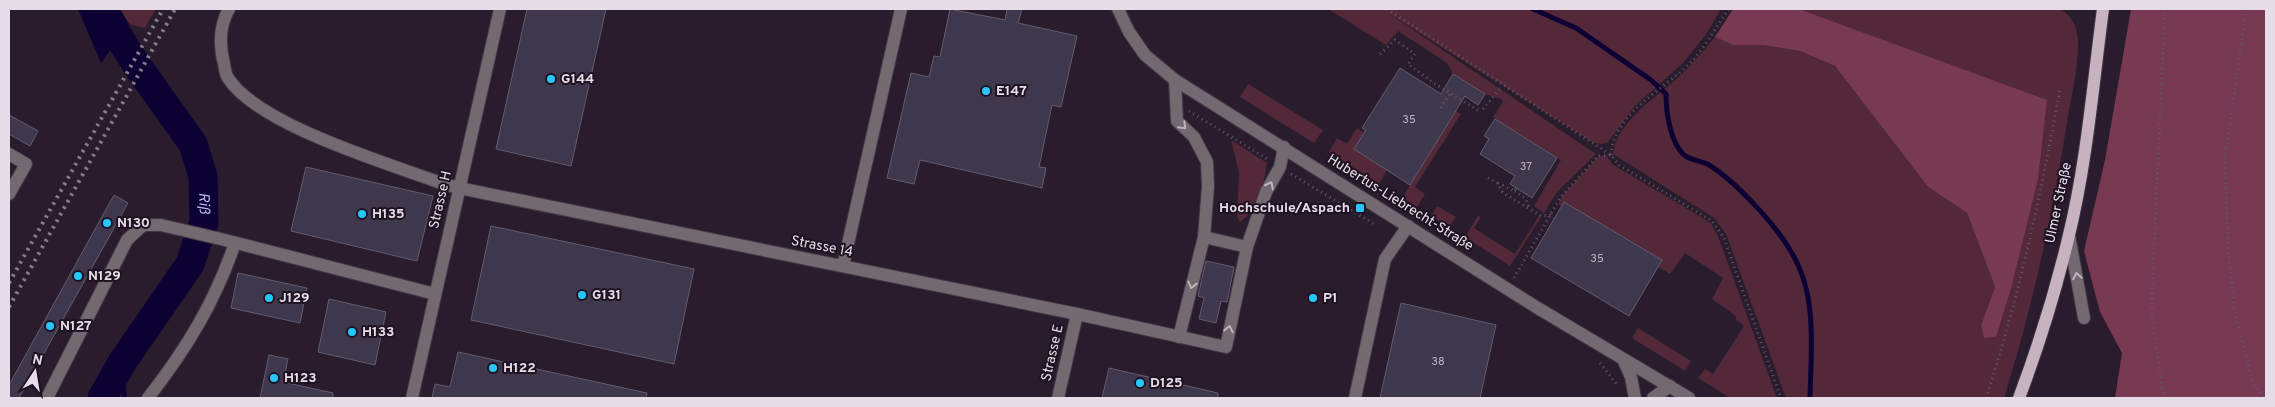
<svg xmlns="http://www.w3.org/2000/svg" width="2275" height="407" font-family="Overpass,sans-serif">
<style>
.green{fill:#532839}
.forest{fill:#783953}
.water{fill:#0d0134}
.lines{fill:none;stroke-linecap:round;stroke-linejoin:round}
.stream{stroke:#0d0134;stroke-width:5}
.river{stroke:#0d0134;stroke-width:29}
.building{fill:#3f384c;stroke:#635c71}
.minor-casing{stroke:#433746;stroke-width:14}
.major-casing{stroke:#433746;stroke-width:14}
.path{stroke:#645866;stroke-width:3;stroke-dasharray:1 4;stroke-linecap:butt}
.minor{stroke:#736970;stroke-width:12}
.major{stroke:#c7b2c0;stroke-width:12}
.rail{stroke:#877c89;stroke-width:4;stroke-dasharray:2.5 5;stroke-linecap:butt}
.oneway{stroke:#beb4be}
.poi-dot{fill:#27c8ff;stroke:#1f1322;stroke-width:2}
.labels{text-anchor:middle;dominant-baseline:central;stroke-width:4;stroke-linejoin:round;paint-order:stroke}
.number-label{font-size:11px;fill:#bcb4c1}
.poi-label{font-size:14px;font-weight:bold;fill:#e6dde8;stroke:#1f1322;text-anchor:start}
.street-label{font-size:14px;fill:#e6dde8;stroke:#1f1322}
.water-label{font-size:15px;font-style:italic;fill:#b9bcf0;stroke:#1f1322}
</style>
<rect width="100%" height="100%" fill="#291c2c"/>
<g class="green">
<polygon points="120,9 156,9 145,28 129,24"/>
<polygon points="1328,9 1721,9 1707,33 1683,63 1635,106 1608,142 1602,144 1594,143 1388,13 1596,154 1557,192 1544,213 1534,206 1561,160 1495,119 1493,117 1503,102 1501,99 1485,94 1453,74 1447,63 1398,31 1386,45"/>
<path d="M1799 9H2059C2071 14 2077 26 2078 39 2079 68 2070 100 2066 129 2051 220 2032 310 2004 398H1786L1726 234 1714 218 1613 154C1617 119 1661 95 1684 72 1695 61 1705 49 1715 37L1733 45H1763L1800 51 1835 66 1928 187 1967 213 1995 287 1981 325 1984 337H1996L2047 101Z"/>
<polygon points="1248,84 1323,130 1314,143 1240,97"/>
<polygon points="1456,111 1461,114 1415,187 1425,194 1417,207 1402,198"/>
<polygon points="1357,128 1364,133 1354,149 1387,170 1379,184 1329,152 1337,138 1347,144"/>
<path d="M1231 140 1267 163C1263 187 1260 207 1240 222L1237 217 1239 172Z"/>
<polygon points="1606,155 1612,164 1711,223 1718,236 1777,398 1730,398 1698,378 1705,369 1713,374 1744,326 1736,319 1736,316 1712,299 1723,278 1685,253 1670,274 1658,267 1662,260 1564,202 1561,206 1558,204 1563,195 1598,157"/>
<polygon points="1437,206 1456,217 1449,227 1431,216"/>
<polygon points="1478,216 1481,217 1474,228 1515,254 1539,216 1541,217 1510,266 1465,237"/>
<polygon points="1638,328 1691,361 1685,371 1632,338"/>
</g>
<g class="forest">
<polygon points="1733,9 1799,9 2047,100 2038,179 2012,285 1996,337 1984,338 1981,325 1995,287 1967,213 1928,187 1835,66 1800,51 1763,45 1733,45 1715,37"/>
<polygon points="2131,9 2266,9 2266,398 2115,398 2122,353 2100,312 2084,251 2105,160"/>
</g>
<polygon class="water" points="78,9 120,9 129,24 101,63"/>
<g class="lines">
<g class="stream">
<path d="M1533 9 1576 28 1651 80 1666 94C1666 112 1670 142 1684 155 1690 160 1702 161 1709 165 1734 180 1775 224 1790 250 1818 293 1811 349 1810 398"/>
<polyline points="123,361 124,398"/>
</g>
<path class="river" id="s1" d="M101 9 136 64 193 144 203 176 204 222 190 264 123 361 102 398"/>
</g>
<g class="building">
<polygon points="527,9 606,9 571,166 496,149"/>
<polygon points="950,9 1005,20 1007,9 1022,9 1018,23 1077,36 1061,107 1052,105 1039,167 1046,168 1042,188 920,160 914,184 887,178 911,73 929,77 934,56 940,57"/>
<polygon points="1400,68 1441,94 1453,74 1485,94 1478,105 1465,96 1410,185 1354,149 1366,130 1362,128"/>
<polygon points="9,115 38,131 30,146 9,134"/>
<polygon points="1495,119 1557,158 1532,198 1510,184 1515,176 1480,154 1489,139 1484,136"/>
<polygon points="306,167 433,196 417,261 291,231"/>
<polygon points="114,195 128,203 19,398 9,398 9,385"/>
<polygon points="1564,202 1662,260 1629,316 1531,258"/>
<polygon points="491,226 694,269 674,364 471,320"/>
<polygon points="1206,261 1234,267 1227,302 1221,301 1216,323 1199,319 1204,298 1198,296"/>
<polygon points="238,273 307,288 300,323 231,308"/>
<polygon points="329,299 386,312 375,365 318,352"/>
<polygon points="1401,303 1496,325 1480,398 1380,398"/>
<polygon points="458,352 647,393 646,398 432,398 435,384 450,387"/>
<polygon points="269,355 288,359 283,382 333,393 333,398 260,398"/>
<polygon points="1109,368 1218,393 1218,398 1102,398"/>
</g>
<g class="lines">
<defs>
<g id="minor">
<path d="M229 9C219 26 219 44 224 64 225 68 225 74 228 78 258 125 387 163 441 183L459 188 1077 314 1226 347 1247 247 1266 192 1280 167 1284 147"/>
<polyline points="1118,9 1129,32 1145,55 1175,80 1536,307 1689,398"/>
<polyline points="1175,80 1177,121 1194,137 1207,162 1208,187 1204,237 1179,337"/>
<polyline points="9,154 26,164 9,194"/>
<polyline points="2069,235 2084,318"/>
<polyline points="1204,237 1247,247"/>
<polyline points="843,266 901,9"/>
<polyline points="1623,359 1631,377 1635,398"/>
<polyline points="47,398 127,240 143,225 161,225 225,240 435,294"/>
<path d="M148 398C187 348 215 302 235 243"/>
<polyline points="412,398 500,9"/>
<polyline points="1058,398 1077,314"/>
<polyline points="1355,398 1385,259 1408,226"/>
<polyline points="1653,398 1670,386"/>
</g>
<path id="major" d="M2019 398C2039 345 2056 290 2069 235 2087 161 2093 84 2103 9"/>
</defs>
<use href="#minor" class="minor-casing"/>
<use href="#major" class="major-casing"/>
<g class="path">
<polyline points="1387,9 1611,155 1619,165 1712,221 1724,238 1781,398"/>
<polyline points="2246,9 2225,159 2228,248 2235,314 2254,386 2266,398"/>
<polyline points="1380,54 1395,40 1415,54 1408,64 1432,82 1481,112"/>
<polyline points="1441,108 1450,93"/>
<polyline points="1483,109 1502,86"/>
<polyline points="1189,111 1269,160"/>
<path d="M1611 155C1614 111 1667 89 1694 59 1707 44 1717 25 1729 9"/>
<polyline points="1291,174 1376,225"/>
<polyline points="1488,178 1497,183 1503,193 1528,208 1541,216 1550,215 1554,218"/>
<polyline points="1498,183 1515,191 1516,188"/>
<polyline points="1515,191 1525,198 1530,209"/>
<polyline points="1514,278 1560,198 1598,156 1610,155"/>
<polyline points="1600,363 1618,386"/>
<path d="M1986 398C2019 297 2041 194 2060 89"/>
<polyline points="2164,398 2152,317 2152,293 2165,9"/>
</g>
<use href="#minor" class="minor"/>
<use href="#major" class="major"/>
<g class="rail">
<polyline points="9,283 163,9"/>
<polyline points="9,307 175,9"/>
</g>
</g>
<defs><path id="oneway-chevron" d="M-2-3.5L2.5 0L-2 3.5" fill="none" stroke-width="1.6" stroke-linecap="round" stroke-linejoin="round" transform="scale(1.25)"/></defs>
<g class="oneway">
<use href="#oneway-chevron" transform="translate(1183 126) rotate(45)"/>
<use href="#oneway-chevron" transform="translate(1270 185) rotate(-63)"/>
<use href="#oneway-chevron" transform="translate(2077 276) rotate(-100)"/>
<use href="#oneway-chevron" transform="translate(1192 285) rotate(104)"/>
<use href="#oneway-chevron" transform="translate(1229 329) rotate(-78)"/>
</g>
<g class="poi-dot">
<circle cx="551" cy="79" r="5"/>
<circle cx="986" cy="91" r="5"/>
<rect x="1355" y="203" width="10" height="10" rx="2.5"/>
<circle cx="362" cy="214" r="5"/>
<circle cx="107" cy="223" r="5"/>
<circle cx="78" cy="276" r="5"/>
<circle cx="582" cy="295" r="5"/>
<circle cx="269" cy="298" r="5"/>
<circle cx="1313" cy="298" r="5"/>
<circle cx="50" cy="326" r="5"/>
<circle cx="352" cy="332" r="5"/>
<circle cx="493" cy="368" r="5"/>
<circle cx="274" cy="378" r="5"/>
<circle cx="1140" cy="383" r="5"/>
</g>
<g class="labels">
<g class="number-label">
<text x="1409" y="120">35</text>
<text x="1526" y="167">37</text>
<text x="1597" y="259">35</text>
<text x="1438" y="362">38</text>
</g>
<g class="poi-label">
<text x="561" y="79">G144</text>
<text x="996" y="91">E147</text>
<text x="1350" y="208" text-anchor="end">Hochschule/Aspach</text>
<text x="372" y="214">H135</text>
<text x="117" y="223">N130</text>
<text x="88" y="276">N129</text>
<text x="592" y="295">G131</text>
<text x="279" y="298">J129</text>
<text x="1323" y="298">P1</text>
<text x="60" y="326">N127</text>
<text x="362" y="332">H133</text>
<text x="503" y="368">H122</text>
<text x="284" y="378">H123</text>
<text x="1150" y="383">D125</text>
</g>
<g class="street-label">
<text transform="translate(441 200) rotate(-77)">Strasse H</text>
<text transform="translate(1400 203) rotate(32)">Hubertus-Liebrecht-Straße</text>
<text transform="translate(2059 203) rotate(-78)">Ulmer Straße</text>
<text transform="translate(822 247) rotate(11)">Strasse 14</text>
<text transform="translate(1053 353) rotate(-77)">Strasse E</text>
</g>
<g class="water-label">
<text stroke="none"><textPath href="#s1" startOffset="224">Riß</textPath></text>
</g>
</g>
<rect width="2275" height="407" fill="none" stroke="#e6dde8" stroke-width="20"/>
<g transform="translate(35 372) rotate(12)" stroke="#1f1322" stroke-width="4" paint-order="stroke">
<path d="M0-4L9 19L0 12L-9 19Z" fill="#e6dde8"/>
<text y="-8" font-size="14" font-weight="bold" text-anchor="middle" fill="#e6dde8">N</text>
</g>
</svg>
